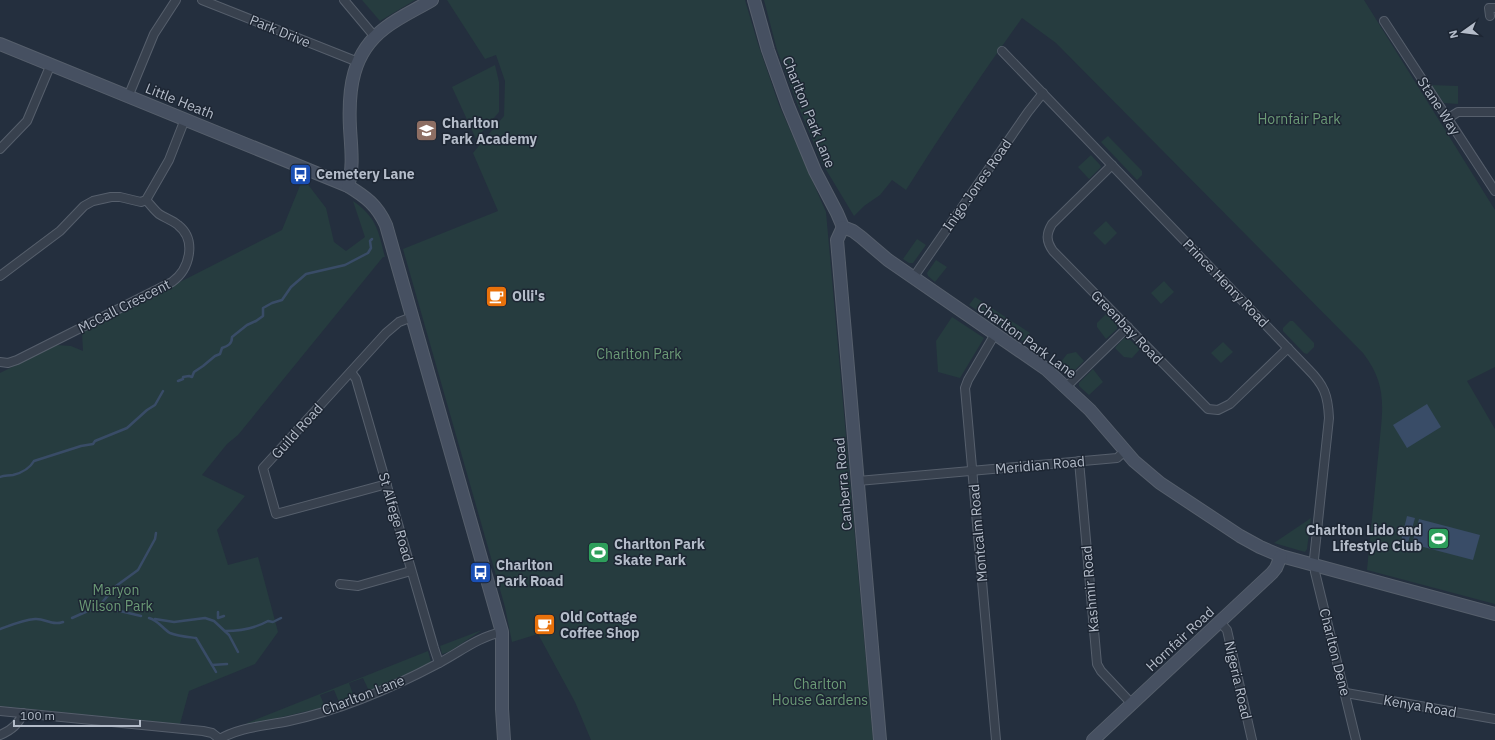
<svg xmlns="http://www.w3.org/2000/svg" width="1495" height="740" font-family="'IBM Plex Sans',sans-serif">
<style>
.green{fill:#263c3f}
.water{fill:#394c67}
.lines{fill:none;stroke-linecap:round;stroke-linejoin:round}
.stream{stroke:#394c67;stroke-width:2.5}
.street-casing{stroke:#565f6c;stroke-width:10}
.secondary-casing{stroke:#565f6c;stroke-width:14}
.street{stroke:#38414e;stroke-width:8}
.secondary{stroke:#465061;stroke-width:12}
.labels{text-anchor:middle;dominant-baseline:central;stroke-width:3;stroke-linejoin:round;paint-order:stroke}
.street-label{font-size:14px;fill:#b4bcc9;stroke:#1d2633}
.park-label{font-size:14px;fill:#6b9a76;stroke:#1d2633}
.poi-label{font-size:14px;font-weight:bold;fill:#b4bcc9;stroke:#1d2633;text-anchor:start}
</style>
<rect width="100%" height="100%" fill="#242f3e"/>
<g class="green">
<polygon points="362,0 415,0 380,21"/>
<polygon points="447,0 745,0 758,44 779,105 826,212 873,740 591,740 575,702 538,634 512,642 505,607 403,249 498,211 473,153 504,116 505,81 496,55 485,59"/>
<path d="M764 0H1364L1495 210V367L1467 381 1495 429V604L1367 570 1381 427C1384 397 1382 378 1363 353L1056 43 1022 18C982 74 943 131 906 190L892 180 880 195 864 206 854 216 822 163 797 103 777 50Z"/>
<polygon points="495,65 499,82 499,112 476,139 452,87"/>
<polygon points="1431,85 1458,86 1458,104 1444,103"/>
<polygon points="1108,136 1142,171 1142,175 1137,180 1101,142"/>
<polygon points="1091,155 1100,165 1101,167 1089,179 1078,167"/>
<path d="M303 178 326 208 334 242 346 251 365 237 353 201C377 218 378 230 385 257H383L238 435 227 444 202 475 245 496 217 530 228 565 258 557 278 632 255 664 189 691 180 724 0 706V373L56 345 71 346 83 351 82 332 282 230Z"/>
<polygon points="1106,221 1117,233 1105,245 1093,233"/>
<polygon points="917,239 926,245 913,263 909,263 903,259"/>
<polygon points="936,260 947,267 935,282 928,276 927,273"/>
<polygon points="1164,281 1174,292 1161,304 1151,293"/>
<polygon points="975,297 1030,333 1024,342 969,305"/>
<polygon points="1106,314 1117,325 1117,329 1106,339 1097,327 1097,323"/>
<polygon points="952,317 984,338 960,378 938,372 936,341"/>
<polygon points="1290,321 1293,321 1314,343 1314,347 1307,354 1304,353 1283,331 1283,328"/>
<polygon points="1127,337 1140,349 1132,358 1124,357 1115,348 1124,338"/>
<polygon points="1223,342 1233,352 1221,363 1211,353"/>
<polygon points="1076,352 1084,361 1071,374 1065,373 1057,367 1067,354"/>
<polygon points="1093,369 1103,382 1089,395 1079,386 1079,383"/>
<polygon points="1311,518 1307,549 1305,552 1274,543"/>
<polygon points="482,630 449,652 442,654 440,646"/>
<polygon points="428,651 431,662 428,664 369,691 363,678 349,683 354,697 339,702 334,690 320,695 325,707 247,725 247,723"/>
</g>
<g class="water">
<polygon points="1427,404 1441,427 1407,448 1393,425"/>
<polygon points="1407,516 1415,518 1408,543 1401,541"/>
<polygon points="1419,519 1480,535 1473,560 1412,544"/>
</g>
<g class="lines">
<g class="stream">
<path d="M178 381 183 379V377L189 376 192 377 194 372 203 366 215 356 220 354 222 348C228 346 232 344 232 337L247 325 256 321 263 316V308L272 303 282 300 291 287 306 274 345 265 368 253 371 248 370 241 372 239"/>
<path d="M0 477C4 475 8 476 13 475 21 473 30 468 34 461L81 446 93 444 95 441 127 428 147 410 155 405 163 391"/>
<polyline points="99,606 116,586 138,570 155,539 156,533"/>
<polyline points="218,612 218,618 224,616"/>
<polyline points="72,618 99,606 141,616"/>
<path d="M149 618C158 620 163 629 170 633 177 636 188 637 196 638L212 665 227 664"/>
<polyline points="155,619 174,622 205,618 214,621 229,635 238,652"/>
<path d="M0 629C11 625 23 620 35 619 45 618 51 626 63 622"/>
<path d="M225 631C240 631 254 629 268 621L273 622 281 618"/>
<polyline points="212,665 216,672"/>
</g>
<defs>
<g id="street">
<polyline points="202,0 358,62"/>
<polyline points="344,0 375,37"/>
<polyline points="1490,16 1489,8 1495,8"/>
<polyline points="1384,21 1495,191"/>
<path d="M1002 51 1308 369C1324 385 1328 395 1329 418L1314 559 1315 572 1356 740"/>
<polyline points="128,97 154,34 176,0"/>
<polyline points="1447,119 1458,112 1495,112"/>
<polyline points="0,149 27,121 51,64"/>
<path d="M1112 165 1052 224C1046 234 1046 241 1053 251L1208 409 1218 410 1230 404 1288 348"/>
<polyline points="0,276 60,231 84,206 93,201 111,197 120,197 141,202 146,200 169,160 185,119"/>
<polyline points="913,278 1028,112 1043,93"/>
<polyline points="995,334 968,380 965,388 996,740"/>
<path d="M0 362 8 363 17 360 172 282C190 269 197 240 178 225 172 220 165 218 159 214 154 210 150 204 146 200"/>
<polyline points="351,372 356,379 434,648 439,663"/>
<polyline points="1066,387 1128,327"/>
<polyline points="1079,461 1097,664 1101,671 1132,704"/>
<polyline points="858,481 1117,458 1125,451"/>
<polyline points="387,484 276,514 263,468 386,333 399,322 412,317"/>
<polyline points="340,584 358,586 411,571"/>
<polyline points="1220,622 1227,630 1252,740"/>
<polyline points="1346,693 1495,719"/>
<polyline points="0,711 203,731 212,733 221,740"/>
<path d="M0 735C10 731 19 724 23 713"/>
<path d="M218 740C239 727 265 726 289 721 341 710 392 688 439 663 460 652 478 637 502 632"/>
</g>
<g id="secondary">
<polyline points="754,0 768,50 788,106 815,171 837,213 843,227 853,231 861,237 888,260 1046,369 1090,410 1134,461 1160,483 1240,536 1260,547 1281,556 1495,614"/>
<path d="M0 44 348 186C366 197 377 205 386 225L502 632V709L504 740"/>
<path d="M348 186C354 168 351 146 350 128 348 89 352 53 385 28 399 17 417 9 432 0"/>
<polyline points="843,227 837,240 880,740"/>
<polyline points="1093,740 1272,573 1276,568 1281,556"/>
</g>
</defs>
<use href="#street" class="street-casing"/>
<use href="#secondary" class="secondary-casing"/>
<use href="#street" class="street"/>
<use href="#secondary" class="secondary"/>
</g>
<defs>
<symbol id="school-square" viewBox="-11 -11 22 22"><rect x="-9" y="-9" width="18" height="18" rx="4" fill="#8d6e63" stroke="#1d2633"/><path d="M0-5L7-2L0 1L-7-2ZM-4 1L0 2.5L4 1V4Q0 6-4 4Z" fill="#fff"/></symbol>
<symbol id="bus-square" viewBox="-11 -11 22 22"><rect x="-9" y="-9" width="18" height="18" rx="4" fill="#1a4fb4" stroke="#1d2633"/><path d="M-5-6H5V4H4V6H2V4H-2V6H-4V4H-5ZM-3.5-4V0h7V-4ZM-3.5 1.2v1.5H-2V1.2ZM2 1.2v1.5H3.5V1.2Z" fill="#fff"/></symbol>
<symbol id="cafe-square" viewBox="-11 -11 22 22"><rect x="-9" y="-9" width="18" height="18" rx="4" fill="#e8710a" stroke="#1d2633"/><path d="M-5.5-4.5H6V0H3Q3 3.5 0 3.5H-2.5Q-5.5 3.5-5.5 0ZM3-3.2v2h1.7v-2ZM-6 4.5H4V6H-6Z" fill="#fff"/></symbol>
<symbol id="stadium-square" viewBox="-11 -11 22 22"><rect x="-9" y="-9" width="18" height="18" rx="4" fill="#2e9e5b" stroke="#1d2633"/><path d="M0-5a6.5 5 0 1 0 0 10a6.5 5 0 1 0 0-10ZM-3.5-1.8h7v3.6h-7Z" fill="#fff"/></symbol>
</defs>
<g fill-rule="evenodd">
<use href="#school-square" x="414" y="118" width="25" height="25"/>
<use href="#bus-square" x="288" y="162" width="25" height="25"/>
<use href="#cafe-square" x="484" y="284" width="25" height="25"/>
<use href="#stadium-square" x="1426" y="526" width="25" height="25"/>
<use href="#stadium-square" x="586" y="540" width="25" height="25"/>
<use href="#bus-square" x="468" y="560" width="25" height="25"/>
<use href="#cafe-square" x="532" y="612" width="25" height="25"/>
</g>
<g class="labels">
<g class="street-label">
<text transform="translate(280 31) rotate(22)">Park Drive</text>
<text transform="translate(180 101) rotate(22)">Little Heath</text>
<text transform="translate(1439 106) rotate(57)">Stane Way</text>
<text transform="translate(809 112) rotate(68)">Charlton Park Lane</text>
<text transform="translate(977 185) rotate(-55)">Inigo Jones Road</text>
<text transform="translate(1226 283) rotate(46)">Prince Henry Road</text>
<text transform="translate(124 306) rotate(-27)">McCall Crescent</text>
<text transform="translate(1127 327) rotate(46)">Greenbay Road</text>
<text transform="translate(1027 340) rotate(36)">Charlton Park Lane</text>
<text transform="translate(297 431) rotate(-48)">Guild Road</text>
<text transform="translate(1040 465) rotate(-5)">Meridian Road</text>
<text transform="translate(843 484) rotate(-95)">Canberra Road</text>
<text transform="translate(396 517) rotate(74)">St Alfege Road</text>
<text transform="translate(978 533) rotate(-95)">Montcalm Road</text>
<text transform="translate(1090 589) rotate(-95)">Kashmir Road</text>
<text transform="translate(1180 639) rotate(-43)">Hornfair Road</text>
<text transform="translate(1335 652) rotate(76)">Charlton Dene</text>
<text transform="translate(1238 680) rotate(77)">Nigeria Road</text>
<text transform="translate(363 695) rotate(-21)">Charlton Lane</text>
<text transform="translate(1420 706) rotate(10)">Kenya Road</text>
</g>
<g class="park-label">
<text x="1299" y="119">Hornfair Park</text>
<text x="639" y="354">Charlton Park</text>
<text x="116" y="590">Maryon<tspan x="116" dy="16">Wilson Park</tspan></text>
<text x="820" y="684">Charlton<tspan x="820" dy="16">House Gardens</tspan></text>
</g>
<g class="poi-label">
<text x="442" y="123">Charlton<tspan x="442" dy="16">Park Academy</tspan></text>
<text x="316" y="174">Cemetery Lane</text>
<text x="512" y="296">Olli's</text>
<text x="1422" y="530" text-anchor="end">Charlton Lido and<tspan x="1422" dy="16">Lifestyle Club</tspan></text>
<text x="614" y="544">Charlton Park<tspan x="614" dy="16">Skate Park</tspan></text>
<text x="496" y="565">Charlton<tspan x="496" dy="16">Park Road</tspan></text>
<text x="560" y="617">Old Cottage<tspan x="560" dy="16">Coffee Shop</tspan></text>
</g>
</g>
<g transform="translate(1463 32) rotate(256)" stroke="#1d2633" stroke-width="3" paint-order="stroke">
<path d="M0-3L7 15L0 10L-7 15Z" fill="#b4bcc9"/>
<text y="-6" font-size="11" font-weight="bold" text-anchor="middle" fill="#b4bcc9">N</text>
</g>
<path d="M14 720v6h126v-6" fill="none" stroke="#b4bcc9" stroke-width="2"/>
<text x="20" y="720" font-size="12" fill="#b4bcc9" stroke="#1d2633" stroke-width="3" paint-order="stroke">100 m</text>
</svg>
